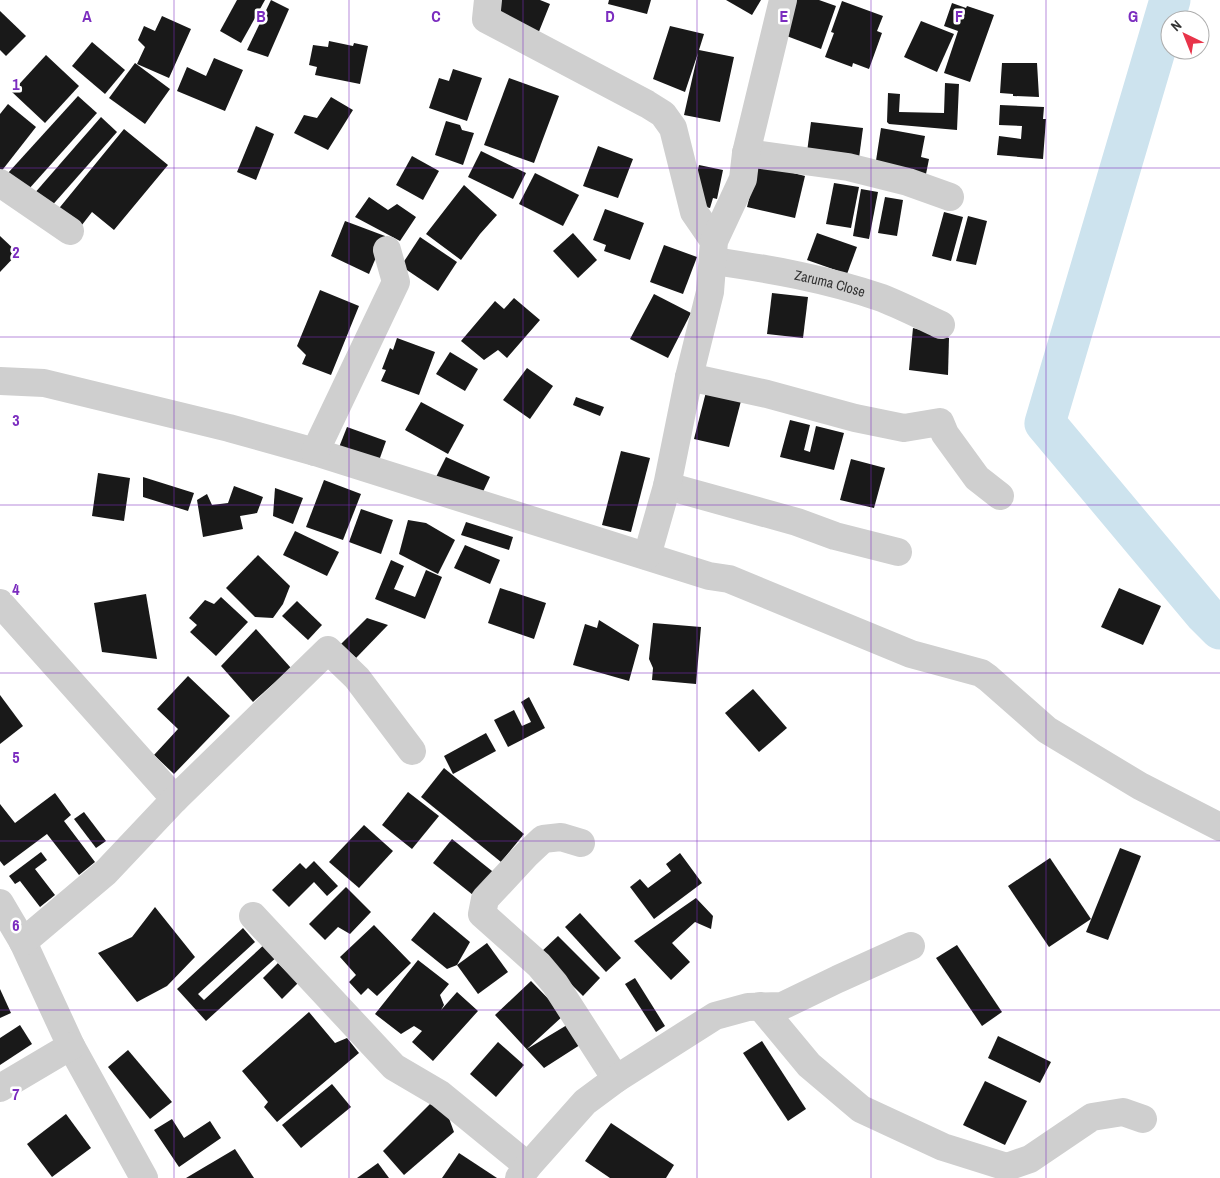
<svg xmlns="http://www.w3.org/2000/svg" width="1220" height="1178" font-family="'Archivo Narrow',sans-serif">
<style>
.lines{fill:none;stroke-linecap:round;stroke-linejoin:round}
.river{stroke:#cde3ee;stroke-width:41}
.building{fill:#191919}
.minor{stroke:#cfcfcf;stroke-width:28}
.grid{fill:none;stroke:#7b2cbf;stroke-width:1;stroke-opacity:0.55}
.labels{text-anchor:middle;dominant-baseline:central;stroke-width:5;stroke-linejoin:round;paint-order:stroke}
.street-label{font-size:14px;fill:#323232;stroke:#fff}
.grid-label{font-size:16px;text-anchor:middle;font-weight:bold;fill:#7b2cbf;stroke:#fff;stroke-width:5;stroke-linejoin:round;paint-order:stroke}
</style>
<rect width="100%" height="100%" fill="#fff"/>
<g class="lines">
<polyline class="river" points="1170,0 1045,423 1205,614 1220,629"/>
</g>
<g class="building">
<polygon points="237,0 265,0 241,43 220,31"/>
<polygon points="271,0 289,9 268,57 247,50"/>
<polygon points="498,0 540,0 550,4 538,34 492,15"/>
<polygon points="609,0 651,0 647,14 608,4"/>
<polygon points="726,0 761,0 752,15"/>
<polygon points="796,0 819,0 836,6 821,49 784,35"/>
<polygon points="842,1 883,16 877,31 882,33 869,69 853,63 852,67 825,57 834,33 831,32"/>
<polygon points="952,3 966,8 967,6 994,15 970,82 944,73 958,31 944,26"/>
<polygon points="0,11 26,36 6,56 0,50"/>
<polygon points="162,16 191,29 169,78 137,64 145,47 138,40 144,26 155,31"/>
<polygon points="921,21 954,34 937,72 904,57"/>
<polygon points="670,26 704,34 699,50 734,57 720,122 684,115 698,53 685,92 653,79"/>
<polygon points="329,41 353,46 354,43 368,46 360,84 315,75 317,67 309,65 313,45 328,47"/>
<polygon points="92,42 125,70 105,94 72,66"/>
<polygon points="46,55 79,86 45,123 12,92"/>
<polygon points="214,58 243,70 225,111 177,91 187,67 206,76"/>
<polygon points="135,63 170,89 145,124 109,98"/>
<polygon points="1002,63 1037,63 1039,97 1013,96 1013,94 1000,93"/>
<polygon points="453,69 482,78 467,121 429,108 439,78 449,81"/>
<polygon points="509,78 559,96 534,163 484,145"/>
<polygon points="945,83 959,84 957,130 889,124 887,122 888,93 900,94 899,112 944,113"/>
<polygon points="78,96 97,113 28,190 8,173"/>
<polygon points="331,97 353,110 328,150 294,133 304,115 317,118"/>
<polygon points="8,104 36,127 0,173 0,114"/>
<polygon points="1000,105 1044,107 1043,119 1046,119 1043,159 997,155 999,136 1021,139 1022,126 999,125"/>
<polygon points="101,117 117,132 49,209 33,195"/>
<polygon points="446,121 460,125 462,130 474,133 463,165 435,155"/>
<polygon points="811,122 863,128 859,158 807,152"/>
<polygon points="256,126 274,134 256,180 237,172"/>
<polygon points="881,128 925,136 921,157 929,159 925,179 875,167"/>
<polygon points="124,129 168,165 114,230 92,212 78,230 56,212"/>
<polygon points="598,146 633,159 618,198 583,186"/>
<polygon points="481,151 526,173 513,199 468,177"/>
<polygon points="412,156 439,171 423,200 396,185"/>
<polygon points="758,164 805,176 795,218 747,207"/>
<polygon points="699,165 723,170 717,199 713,198 710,208 701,206 694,188"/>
<polygon points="535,173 579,195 563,226 519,204"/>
<polygon points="834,183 859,187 851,228 826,224"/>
<polygon points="464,185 497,215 480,234 461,260 426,234"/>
<polygon points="861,189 878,192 869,239 853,236"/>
<polygon points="369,197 388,210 397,204 416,217 400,241 355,217"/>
<polygon points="885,197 903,200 897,236 878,233"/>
<polygon points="605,209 644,223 630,260 604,251 606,245 593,240"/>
<polygon points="944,212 963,217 951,261 932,256"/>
<polygon points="968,216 987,221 976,265 956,261"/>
<polygon points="345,221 385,236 369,274 331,256"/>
<polygon points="573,233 597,260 578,278 553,251"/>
<polygon points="817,233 857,247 847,274 807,260"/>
<polygon points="0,236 18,253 0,272"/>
<polygon points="420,237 457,262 438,291 401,266"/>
<polygon points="664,245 697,257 683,294 650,282"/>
<polygon points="320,290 359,306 331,375 302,364 306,355 297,346"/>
<polygon points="772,293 808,297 803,338 767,334"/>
<polygon points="654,294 691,313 668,358 630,339"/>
<polygon points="514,298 540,320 507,358 498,350 484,360 461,341 495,301 504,309"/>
<polygon points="913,328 949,338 948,375 909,370"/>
<polygon points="397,338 435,352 419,395 381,381 386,370 382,369 390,348 393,350"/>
<polygon points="450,352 478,369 465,391 436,374"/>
<polygon points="527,368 553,386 530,419 503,400"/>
<polygon points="706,392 741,401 729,447 694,439"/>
<polygon points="576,397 604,407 600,416 573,405"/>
<polygon points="421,402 464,425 448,454 405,430"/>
<polygon points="790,420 810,425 804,450 810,452 816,426 844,433 834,470 780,457"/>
<polygon points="347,427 386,441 376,469 336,455"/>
<polygon points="621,451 650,458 631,532 602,525"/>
<polygon points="446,457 490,477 480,498 436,477"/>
<polygon points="851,459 885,468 874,508 840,500"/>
<polygon points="98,473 130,478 124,521 92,516"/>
<polygon points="143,477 194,493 188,511 143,497"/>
<polygon points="324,480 361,494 343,540 306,527"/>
<polygon points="234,486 263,497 257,513 240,516 243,529 203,537 197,500 207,494 212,505 228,503"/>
<polygon points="275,488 303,498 293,524 273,516"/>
<polygon points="361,509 393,520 381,554 349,542"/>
<polygon points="408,520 426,523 455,540 438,574 399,554"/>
<polygon points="466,522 513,537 509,550 461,535"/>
<polygon points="295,531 339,552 327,576 283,555"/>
<polygon points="465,545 500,560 490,584 454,568"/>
<polygon points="258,555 290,586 283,604 273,618 255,617 226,588"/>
<polygon points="391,560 404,566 394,589 415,597 426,570 442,577 425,619 375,599"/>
<polygon points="500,588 546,603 534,639 488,623"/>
<polygon points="1119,588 1161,606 1143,645 1101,627"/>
<polygon points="146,594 157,659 102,652 94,603"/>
<polygon points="221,597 248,622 216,656 190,632 197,625 189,618 205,600 214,604"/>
<polygon points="297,601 322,625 308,640 282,616"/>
<polygon points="367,618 388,625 356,658 341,644"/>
<polygon points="599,620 639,645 629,681 573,665 585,624 597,628"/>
<polygon points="653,623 701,627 696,684 652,680 653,668 649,659"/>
<polygon points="256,629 291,668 253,702 221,666"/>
<polygon points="188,676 230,716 174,774 154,755 178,729 157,709"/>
<polygon points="753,689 787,728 759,752 725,713"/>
<polygon points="0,695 23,726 0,744"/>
<polygon points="529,697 545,728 508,747 494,720 514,710 522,726 531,722 521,702"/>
<polygon points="486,733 496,751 453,774 444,756"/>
<polygon points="444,768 524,834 501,862 421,797"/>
<polygon points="408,792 439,816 412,849 382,825"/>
<polygon points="55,793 71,815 64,821 95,862 79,875 47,834 4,866 0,861 0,804 15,823"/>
<polygon points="84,812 106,841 96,848 74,819"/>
<polygon points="364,825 393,851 359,888 329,862"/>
<polygon points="452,839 497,875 478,899 433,863"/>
<polygon points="1120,848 1141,856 1108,940 1086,932"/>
<polygon points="41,852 47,860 35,869 55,895 40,907 20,881 15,884 9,876"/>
<polygon points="680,853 702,883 654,919 630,887 640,879 648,888 671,871 666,864"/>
<polygon points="1050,858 1091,919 1049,947 1008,886"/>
<polygon points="314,861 338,886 327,896 314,882 289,907 272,890 300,863 306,869"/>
<polygon points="346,887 371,912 350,934 338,927 325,940 309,924"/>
<polygon points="696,898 713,916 711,929 695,922 672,943 690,962 671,980 634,941"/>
<polygon points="155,907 195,957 167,986 137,1002 98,953 132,937"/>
<polygon points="434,912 470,942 457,965 447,969 411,940"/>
<polygon points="580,913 621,958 606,972 565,927"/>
<polygon points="374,925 411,963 377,996 368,988 361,995 349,982 356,975 340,957"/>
<polygon points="243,928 255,942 198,994 204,1000 267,942 279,955 206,1021 177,989"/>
<polygon points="558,936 600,978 583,996 540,953"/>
<polygon points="487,943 508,972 478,994 457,965"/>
<polygon points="957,945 1002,1012 982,1026 936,958"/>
<polygon points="418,960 449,984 440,995 444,1005 441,1010 457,992 478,1011 433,1061 412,1042 422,1031 414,1026 401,1034 375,1014"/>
<polygon points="278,963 298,983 282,999 263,978"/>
<polygon points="635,978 665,1026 656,1032 625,984"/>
<polygon points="531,981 564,1015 527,1049 572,1022 583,1043 544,1068 495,1015"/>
<polygon points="0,989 11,1013 0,1018"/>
<polygon points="309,1012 335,1043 347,1038 359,1053 277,1122 264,1107 268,1102 242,1071"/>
<polygon points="20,1025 32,1044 0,1065 0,1038"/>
<polygon points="998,1036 1051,1062 1040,1083 988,1058"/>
<polygon points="762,1041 806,1109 788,1121 743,1053"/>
<polygon points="498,1042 524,1065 496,1097 470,1074"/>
<polygon points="128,1050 172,1102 150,1119 108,1067"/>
<polygon points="985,1081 1027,1101 1005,1145 963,1125"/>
<polygon points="332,1084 351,1107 301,1148 282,1125"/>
<polygon points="440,1094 454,1132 404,1175 383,1151"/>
<polygon points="66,1114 91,1148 52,1177 27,1144"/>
<polygon points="172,1119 184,1138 210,1121 221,1138 179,1167 154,1130"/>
<polygon points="611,1123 674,1165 666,1178 610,1178 585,1161"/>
<polygon points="235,1149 254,1178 186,1178"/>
<polygon points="459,1153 497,1178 442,1178"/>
<polygon points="378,1163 389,1178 357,1178"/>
</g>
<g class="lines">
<g class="minor">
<polyline points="488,0 486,19 647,104 663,114 673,128 694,212 714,241"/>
<polyline points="746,153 848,167 908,182 950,197"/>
<polyline points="0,183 70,231"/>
<path id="s1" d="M713 261C770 269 827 279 882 298 902 306 922 316 941 325"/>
<polyline points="689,377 767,394 855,418 904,428 940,422 945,434 977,478 1000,496"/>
<polyline points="0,381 44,383 229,428 315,452 709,576 729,579 911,654 981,673 988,678 1047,730 1140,786 1220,827"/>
<polyline points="315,452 396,282 387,250"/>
<polyline points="667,486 797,522 835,536 898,552"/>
<polyline points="647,556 667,486 689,377 710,292 714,241 743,179 746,153 783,0"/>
<polyline points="0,603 175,799"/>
<polyline points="581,843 561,837 543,839 527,854 485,899 482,914 539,965 555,984 616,1079"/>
<polyline points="0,903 23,942 71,1046 144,1178"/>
<polyline points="253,916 394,1067 440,1094 528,1166"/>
<polyline points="23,942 106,872 175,799 328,650 357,678 412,751"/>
<polyline points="760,1006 809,1065 861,1109 943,1147 1007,1167 1030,1159 1092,1117 1123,1112 1143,1119"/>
<polyline points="0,1088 71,1046"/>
<polyline points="519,1178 528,1166 585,1102 616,1079 715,1016 748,1007 782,1006 838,979 911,946"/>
</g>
</g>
<path class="grid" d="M174 0V1178M349 0V1178M523 0V1178M697 0V1178M871 0V1178M1046 0V1178M0 168H1220M0 337H1220M0 505H1220M0 673H1220M0 841H1220M0 1010H1220"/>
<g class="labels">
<g class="street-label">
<text stroke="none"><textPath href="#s1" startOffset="119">Zaruma Close</textPath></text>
</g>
</g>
<g class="grid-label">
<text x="87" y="22">A</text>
<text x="261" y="22">B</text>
<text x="436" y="22">C</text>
<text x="610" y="22">D</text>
<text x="784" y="22">E</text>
<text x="959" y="22">F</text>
<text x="1133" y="22">G</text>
<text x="16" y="90">1</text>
<text x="16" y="258">2</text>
<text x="16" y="426">3</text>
<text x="16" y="595">4</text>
<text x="16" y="763">5</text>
<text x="16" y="931">6</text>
<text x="16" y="1100">7</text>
</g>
<g transform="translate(1185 35) rotate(317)"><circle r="24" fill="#ffffff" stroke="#adadad"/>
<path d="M0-4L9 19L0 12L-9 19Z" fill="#e8344a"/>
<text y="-8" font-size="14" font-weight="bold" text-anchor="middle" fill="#323232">N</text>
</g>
</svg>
